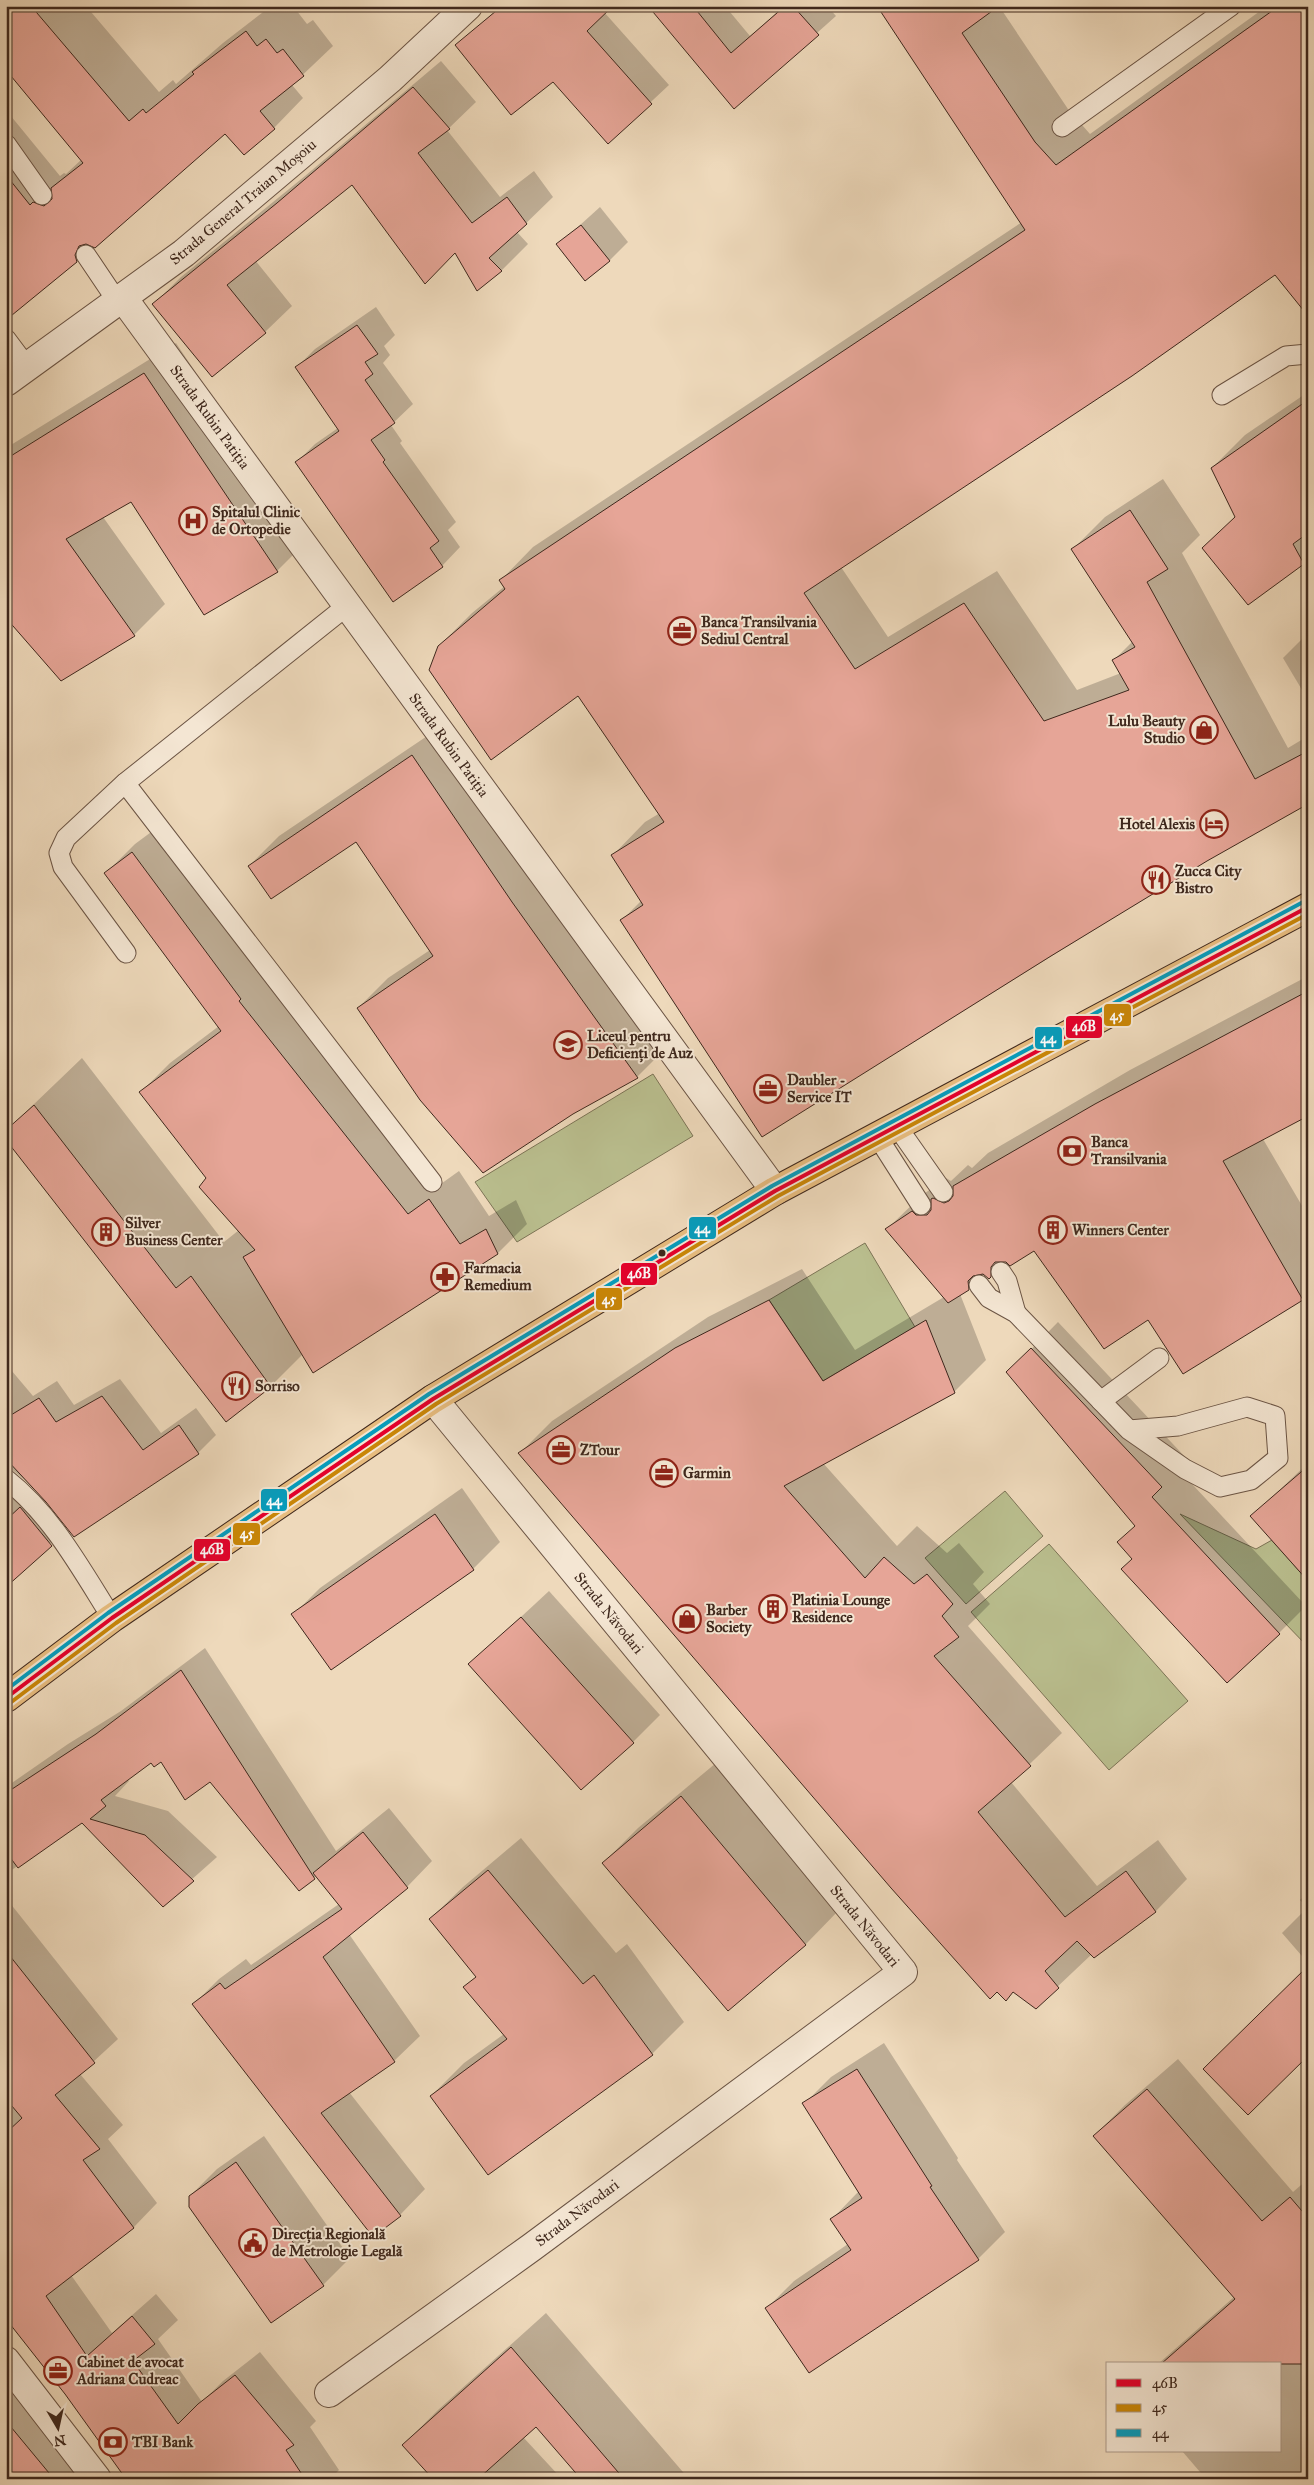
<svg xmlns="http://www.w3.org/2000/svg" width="1314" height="2485" font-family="'IM FELL Great Primer',serif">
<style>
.green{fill:#babf8f;stroke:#7c7456}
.shadow{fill:#0003}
.building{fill:#e6a597;stroke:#3f281d}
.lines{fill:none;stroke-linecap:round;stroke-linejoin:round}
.lane-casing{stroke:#6b5444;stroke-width:21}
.street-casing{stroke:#6b5444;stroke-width:30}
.primary-casing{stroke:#3f281d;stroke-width:30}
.lane{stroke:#f4e6d3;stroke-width:19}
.street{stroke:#f4e6d3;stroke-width:28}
.primary{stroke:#e7bc7e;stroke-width:28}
.bus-1-casing{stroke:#f4e6d3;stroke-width:8}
.bus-2-casing{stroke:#f4e6d3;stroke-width:8}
.bus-3-casing{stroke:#f4e6d3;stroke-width:8}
.bus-1{stroke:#e4002b;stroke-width:4}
.bus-2{stroke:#c98607;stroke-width:4}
.bus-3{stroke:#069cbc;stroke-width:4}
.bus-dot{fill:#3f281d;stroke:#f4e6d3;stroke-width:2}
.labels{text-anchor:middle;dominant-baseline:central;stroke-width:4;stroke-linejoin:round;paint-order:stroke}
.street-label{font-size:15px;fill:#3f281d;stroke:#f4e6d3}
.poi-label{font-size:15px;font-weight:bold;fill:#3f281d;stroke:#f4e6d3;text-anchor:start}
.line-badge{stroke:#f4e6d3;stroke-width:2}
.badge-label{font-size:14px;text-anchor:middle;font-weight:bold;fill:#fff}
</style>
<rect width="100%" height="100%" fill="#eed9bb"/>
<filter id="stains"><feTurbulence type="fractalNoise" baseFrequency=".004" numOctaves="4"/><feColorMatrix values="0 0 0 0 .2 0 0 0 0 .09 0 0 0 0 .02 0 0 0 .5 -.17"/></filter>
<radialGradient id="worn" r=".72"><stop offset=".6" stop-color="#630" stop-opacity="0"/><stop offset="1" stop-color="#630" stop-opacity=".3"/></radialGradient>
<g class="green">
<polygon points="653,1074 693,1136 517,1242 475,1182"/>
<polygon points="865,1243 915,1327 823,1381 769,1300"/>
<polygon points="1005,1491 1043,1536 966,1604 925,1558"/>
<polygon points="1180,1514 1256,1549 1272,1540 1308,1581 1308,1647"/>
<polygon points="1049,1544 1188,1701 1109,1770 971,1612"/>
</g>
<g class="shadow">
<polygon points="6,6 86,6 159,92 173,80 176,84 223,43 271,6 293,6 307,24 313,20 333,46 292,85 303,98 274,128 225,132 92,245 72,265 6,318 6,110 60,176 64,173 66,174 82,159"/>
<polygon points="501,6 611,6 604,12 669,85 608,142 553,80 457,45"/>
<polygon points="650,6 725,6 750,36 784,6 827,6 836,16 734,107"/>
<polygon points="878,6 999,6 1068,109 1090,134 1267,6 1308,6 1276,273 841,567 888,637 997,571 1077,690 1121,673 1114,660 1133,641 1073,549 1105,517 1163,479 1200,535 1182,553 1288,748 1308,736 1308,802 1207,860 762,1135 622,920 642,900 613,855 645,822 660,813 579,694 439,646 472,613 505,586 501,580 533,547 1022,222"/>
<polygon points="441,61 476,102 447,130 500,197 534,171 553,197 517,232 528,244 501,271 455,252 352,184 255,260 292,306 265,332 154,304 181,277 305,176"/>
<polygon points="600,207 628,242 610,260 585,279 558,245"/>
<polygon points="376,307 395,335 384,346 390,355 383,363 413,404 391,425 402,441 400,443 456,522 448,530 460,547 442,566 297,462 315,444 338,428 297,367 315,349"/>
<polygon points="176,343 308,540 277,571 205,613 132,501 103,517 165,604 134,635 6,616 6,448"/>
<polygon points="1308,392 1308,558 1303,563 1236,516 1212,468 1245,435"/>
<polygon points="1308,633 1308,700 1283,658"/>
<polygon points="442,726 667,1047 637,1077 358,1008 388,978 430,950 356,841 249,866 279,836"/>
<polygon points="162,824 438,1186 459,1171 489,1216 516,1200 527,1224 498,1253 313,1372 303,1354 271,1386 226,1420 6,1131 82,1058 224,1242 239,1230 208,1178 141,1092 170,1063 219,1026 105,874 135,844"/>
<polygon points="1308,976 1308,1115 1263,1139 1308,1216 1308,1294 1183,1372 1148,1319 1034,1250 1006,1261 990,1276 984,1274 960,1294 986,1360 954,1392 823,1463 897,1546 917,1526 947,1553 959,1543 984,1572 973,1584 990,1604 968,1626 1062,1733 1011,1782 1097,1886 1158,1840 1187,1879 1156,1911 1094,1956 1092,1954 1036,2007 1014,1991 1006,1999 520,1453 552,1421 708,1317 802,1269 855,1350 944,1297 887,1229 921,1196 946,1178 951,1181 968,1165 972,1168 988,1153 1130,1070"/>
<polygon points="1058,1322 1188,1460 1178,1469 1306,1606 1279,1633 1134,1559 1136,1525 1008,1373"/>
<polygon points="6,1364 33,1396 57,1381 74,1405 120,1379 161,1433 196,1408 216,1435 198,1453 74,1535 31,1485 6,1465"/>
<polygon points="1308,1463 1308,1579 1252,1516"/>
<polygon points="6,1472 61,1533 6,1584"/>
<polygon points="462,1488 500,1542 473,1569 293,1615 320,1588"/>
<polygon points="549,1591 660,1715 633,1742 470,1664"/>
<polygon points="205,1648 336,1851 389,1808 432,1861 407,1887 349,1934 420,2036 394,2061 349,2092 425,2189 400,2215 194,2004 219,1979 246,1959 251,1965 339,1904 317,1876 299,1889 211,1781 162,1760 152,1761 127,1779 129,1781 115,1796 168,1811 217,1857 163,1905 82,1821 6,1874 6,1787 68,1744 121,1711"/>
<polygon points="716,1763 840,1909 806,1944 728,2009 603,1863 638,1828"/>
<polygon points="521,1838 616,1953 627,1944 684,2022 652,2054 431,2096 464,2063 504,2034 465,1987 477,1976 430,1919 463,1887"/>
<polygon points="1308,1892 1308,1963 1282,1933 1307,1908 1300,1900"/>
<polygon points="6,1898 118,2039 80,2074 123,2125 108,2139 157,2203 134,2227 71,2275 112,2333 156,2294 178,2320 158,2339 202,2402 223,2381 260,2352 316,2421 310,2427 339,2470 330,2479 128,2479 66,2393 10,2322 8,2324 6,2322"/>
<polygon points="884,2043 958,2158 957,2160 1005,2232 978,2259 767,2308 794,2281 848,2244 832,2219 858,2192 804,2104 831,2077"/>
<polygon points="1178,2059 1293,2192 1308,2179 1308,2479 1206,2479 1182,2451 1280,2451 1280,2364 1158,2364 1234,2297 1094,2136 1125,2105"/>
<polygon points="264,2136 350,2258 323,2285 190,2196 217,2169"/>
<polygon points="546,2313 689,2479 582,2479 536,2425 523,2437 562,2479 435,2479 403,2445 438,2410"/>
<polygon points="6,2361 98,2479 6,2479"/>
</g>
<g class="building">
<polygon points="6,6 31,6 129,121 143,109 146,113 194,74 192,72 246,31 257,46 266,39 277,53 283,49 304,76 260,111 275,129 244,155 225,134 95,248 86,244 79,246 75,255 77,262 72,266 6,320 6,175 30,205 33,202 44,206 52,199 51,188 83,163 6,70"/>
<polygon points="502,6 613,6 587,31 652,104 608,144 553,82 511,115 455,45"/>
<polygon points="648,6 693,6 731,53 785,6 793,6 819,35 734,109"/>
<polygon points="877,6 999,6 962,33 1035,142 1056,165 1279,6 1308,6 1308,316 1275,275 1132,376 804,593 855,669 964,603 1044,721 1129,690 1112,660 1135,647 1071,549 1130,510 1168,569 1147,582 1255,779 1308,751 1308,804 1207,861 1051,956 762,1137 620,920 643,905 611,855 664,822 578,696 491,760 429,670 438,646 505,589 499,580 1025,230"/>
<polygon points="413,87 450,129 418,153 472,223 507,197 527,224 489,258 502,271 477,291 455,253 425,284 352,185 227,285 266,333 212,377 152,304 277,203"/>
<polygon points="581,225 610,261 585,281 556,244"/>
<polygon points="357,325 378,354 365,362 373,374 365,380 395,423 371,440 385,460 383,462 439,541 430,548 443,567 393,602 295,462 339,431 295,367"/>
<polygon points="144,373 278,572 204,615 131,502 66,539 135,636 61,681 6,618 6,459"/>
<polygon points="1308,400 1308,533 1293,544 1304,564 1248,605 1202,548 1235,517 1211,468"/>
<polygon points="412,755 512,902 638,1078 573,1114 483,1173 420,1100 357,1008 433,956 356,842 271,899 248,866"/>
<polygon points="132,852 241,999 239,1001 408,1214 429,1199 460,1244 486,1229 498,1254 313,1373 243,1257 255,1250 199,1187 206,1178 139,1092 221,1031 104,873"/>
<polygon points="1308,991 1308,1116 1223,1161 1303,1300 1183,1374 1148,1320 1104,1349 1034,1251 1010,1266 1006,1262 995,1262 991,1267 991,1277 989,1279 983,1274 973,1276 968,1281 969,1290 948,1303 885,1229 912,1211 916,1215 927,1215 931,1210 931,1199 933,1198 944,1203 949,1201 953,1196 953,1186 1095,1104"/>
<polygon points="34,1105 176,1288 191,1276 271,1387 226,1422 6,1140 6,1130"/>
<polygon points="769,1300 823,1381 926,1320 955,1393 784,1486 865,1578 884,1557 914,1584 927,1574 953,1604 942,1616 959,1637 934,1656 1031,1766 978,1812 1065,1917 1126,1871 1156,1912 1094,1958 1077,1941 1045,1971 1059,1988 1036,2009 1013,1992 1006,2001 997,1992 990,1999 891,1888 518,1453 675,1348"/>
<polygon points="1031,1348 1162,1487 1152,1497 1280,1634 1227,1683 1121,1569 1132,1559 1117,1542 1135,1526 1006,1372"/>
<polygon points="102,1396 143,1450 179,1425 199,1454 74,1537 46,1502 6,1459 6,1418 39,1398 56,1422"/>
<polygon points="1308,1466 1308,1581 1250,1516"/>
<polygon points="20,1507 52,1546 6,1587 6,1520"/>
<polygon points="435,1514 474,1570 331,1670 291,1614"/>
<polygon points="521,1617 634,1743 581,1790 468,1664"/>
<polygon points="181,1670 315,1879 299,1891 210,1782 185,1800 161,1762 154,1767 151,1763 101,1800 106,1806 90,1819 145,1835 194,1881 163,1907 82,1823 18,1868 6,1852 6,1793 96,1734"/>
<polygon points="681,1796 806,1945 728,2011 602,1863"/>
<polygon points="363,1832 408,1888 323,1957 395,2062 321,2113 401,2216 373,2237 192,2004 220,1983 225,1989 342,1909 313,1873"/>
<polygon points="488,1870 583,1984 594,1975 653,2055 488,2175 430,2096 507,2039 463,1987 476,1977 429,1919"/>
<polygon points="6,1951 95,2063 55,2095 100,2149 83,2160 134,2228 46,2296 87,2356 132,2316 155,2344 133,2361 178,2424 198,2404 235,2375 294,2445 286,2450 305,2479 126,2479 65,2394 6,2319 6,2133 22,2118 6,2099"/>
<polygon points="1308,1966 1308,2056 1248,2115 1203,2069"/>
<polygon points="857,2069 932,2186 930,2187 979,2260 809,2373 765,2308 851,2250 830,2219 862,2198 802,2103"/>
<polygon points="1147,2089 1262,2221 1290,2197 1308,2218 1308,2364 1161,2364 1235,2299 1093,2136"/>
<polygon points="236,2162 324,2286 271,2323 189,2207 189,2196"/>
<polygon points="511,2347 624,2479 581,2479 536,2427 478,2479 433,2479 402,2445"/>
<polygon points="6,2421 54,2479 6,2479"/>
</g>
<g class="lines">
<defs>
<g id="lane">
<polyline points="1062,127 1231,6"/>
<polyline points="6,144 42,195"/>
<polyline points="86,255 117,301"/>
<polyline points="6,339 27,367"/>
<polyline points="1222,395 1286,356 1308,354"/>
<polyline points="125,783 432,1182"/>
<polyline points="126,953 63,867 59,853 66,838 125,783 348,605"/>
<polyline points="896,1125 943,1192"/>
<polyline points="877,1136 921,1205"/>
<polyline points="1001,1272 1007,1281 1016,1313"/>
<polyline points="979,1285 989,1298 1016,1313 1129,1430 1185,1469 1220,1487 1251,1480 1278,1458 1275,1416 1247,1407 1178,1426 1129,1430"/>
<polyline points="1101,1401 1159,1358"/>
<path d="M6 1479C52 1515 81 1569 112 1618"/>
</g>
<g id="street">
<polyline points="123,298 775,1191"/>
<polyline points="6,382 184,253 390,79 468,6"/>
<polyline points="6,2361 97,2479"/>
<polyline points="329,2393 532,2247 903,1972 433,1399"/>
</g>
<polyline id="primary" points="6,1698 112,1618 433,1399 775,1191 1308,907"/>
</defs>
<use href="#lane" class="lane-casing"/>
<use href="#street" class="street-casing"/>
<use href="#primary" class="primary-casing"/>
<use href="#lane" class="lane"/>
<use href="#street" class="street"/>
<use href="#primary" class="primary"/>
<defs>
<polyline id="bus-1" points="6,1698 112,1618 433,1399 775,1191 1308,907"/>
<polyline id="bus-2" points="10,1703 116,1623 436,1404 778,1196 1308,914"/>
<polyline id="bus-3" points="6,1690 108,1613 429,1394 772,1186 1305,901"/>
</defs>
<use href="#bus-1" class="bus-1-casing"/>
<use href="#bus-2" class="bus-2-casing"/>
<use href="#bus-3" class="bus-3-casing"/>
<use href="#bus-1" class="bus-1"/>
<use href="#bus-2" class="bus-2"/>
<use href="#bus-3" class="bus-3"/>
</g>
<defs>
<symbol id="hospital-ring" viewBox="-11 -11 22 22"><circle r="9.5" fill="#f4e6d3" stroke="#8f2418" stroke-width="1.5"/><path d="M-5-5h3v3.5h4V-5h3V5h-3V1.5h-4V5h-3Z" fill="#8f2418"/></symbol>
<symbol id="office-ring" viewBox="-11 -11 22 22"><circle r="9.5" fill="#f4e6d3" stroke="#8f2418" stroke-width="1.5"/><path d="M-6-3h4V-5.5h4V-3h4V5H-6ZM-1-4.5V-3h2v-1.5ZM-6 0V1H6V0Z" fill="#8f2418"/></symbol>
<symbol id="shop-ring" viewBox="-11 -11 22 22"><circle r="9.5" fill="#f4e6d3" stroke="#8f2418" stroke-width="1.5"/><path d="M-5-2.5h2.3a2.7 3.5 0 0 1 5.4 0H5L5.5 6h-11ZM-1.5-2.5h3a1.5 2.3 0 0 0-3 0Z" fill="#8f2418"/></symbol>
<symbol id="hotel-ring" viewBox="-11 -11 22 22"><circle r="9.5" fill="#f4e6d3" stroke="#8f2418" stroke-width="1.5"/><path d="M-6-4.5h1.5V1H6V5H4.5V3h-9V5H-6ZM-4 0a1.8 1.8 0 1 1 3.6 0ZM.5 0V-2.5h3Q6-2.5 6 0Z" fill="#8f2418"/></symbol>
<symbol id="restaurant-ring" viewBox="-11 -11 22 22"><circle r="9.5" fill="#f4e6d3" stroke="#8f2418" stroke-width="1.5"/><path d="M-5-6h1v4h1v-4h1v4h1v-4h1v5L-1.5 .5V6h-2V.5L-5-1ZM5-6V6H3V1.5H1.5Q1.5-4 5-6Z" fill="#8f2418"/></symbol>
<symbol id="school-ring" viewBox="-11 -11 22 22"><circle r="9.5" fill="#f4e6d3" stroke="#8f2418" stroke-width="1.5"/><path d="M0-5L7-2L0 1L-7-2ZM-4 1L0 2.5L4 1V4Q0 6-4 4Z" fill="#8f2418"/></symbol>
<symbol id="bank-ring" viewBox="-11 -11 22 22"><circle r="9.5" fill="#f4e6d3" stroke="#8f2418" stroke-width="1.5"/><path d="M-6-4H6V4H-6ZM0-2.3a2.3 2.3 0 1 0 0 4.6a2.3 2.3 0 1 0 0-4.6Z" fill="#8f2418"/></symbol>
<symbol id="building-ring" viewBox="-11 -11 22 22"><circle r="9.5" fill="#f4e6d3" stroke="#8f2418" stroke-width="1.5"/><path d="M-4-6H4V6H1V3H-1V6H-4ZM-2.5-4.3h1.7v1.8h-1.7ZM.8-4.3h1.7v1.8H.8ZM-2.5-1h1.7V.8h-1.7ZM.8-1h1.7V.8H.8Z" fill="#8f2418"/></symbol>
<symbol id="pharmacy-ring" viewBox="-11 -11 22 22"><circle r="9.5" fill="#f4e6d3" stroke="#8f2418" stroke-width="1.5"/><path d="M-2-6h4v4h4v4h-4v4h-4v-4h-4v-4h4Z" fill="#8f2418"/></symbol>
<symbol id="civic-ring" viewBox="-11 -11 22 22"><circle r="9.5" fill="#f4e6d3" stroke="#8f2418" stroke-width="1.5"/><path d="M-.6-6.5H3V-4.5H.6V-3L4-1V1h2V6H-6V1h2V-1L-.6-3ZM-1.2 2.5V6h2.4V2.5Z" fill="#8f2418"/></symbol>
</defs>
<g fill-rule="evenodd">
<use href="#hospital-ring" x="177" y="505" width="32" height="32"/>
<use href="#office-ring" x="666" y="615" width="32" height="32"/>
<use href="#shop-ring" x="1188" y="714" width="32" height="32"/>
<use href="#hotel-ring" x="1198" y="808" width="32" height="32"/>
<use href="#restaurant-ring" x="1140" y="864" width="32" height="32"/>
<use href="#school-ring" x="552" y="1029" width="32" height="32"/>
<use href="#office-ring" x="752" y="1073" width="32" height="32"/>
<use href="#bank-ring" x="1056" y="1135" width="32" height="32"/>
<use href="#building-ring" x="1037" y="1214" width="32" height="32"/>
<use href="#building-ring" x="90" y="1216" width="32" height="32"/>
<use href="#pharmacy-ring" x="429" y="1261" width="32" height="32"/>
<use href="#restaurant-ring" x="220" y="1370" width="32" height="32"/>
<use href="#office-ring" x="545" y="1434" width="32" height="32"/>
<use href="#office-ring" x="648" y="1457" width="32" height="32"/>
<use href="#building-ring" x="757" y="1593" width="32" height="32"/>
<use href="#shop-ring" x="671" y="1603" width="32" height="32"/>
<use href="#civic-ring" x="237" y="2227" width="32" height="32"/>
<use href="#office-ring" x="42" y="2355" width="32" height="32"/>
<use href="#bank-ring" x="97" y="2426" width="32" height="32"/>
</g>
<circle class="bus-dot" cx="662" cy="1253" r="4.5"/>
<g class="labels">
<g class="street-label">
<text transform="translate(243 202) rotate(-40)">Strada General Traian Moșoiu</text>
<text transform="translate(210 417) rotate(54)">Strada Rubin Patiția</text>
<text transform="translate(449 745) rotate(54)">Strada Rubin Patiția</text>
<text transform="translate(609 1613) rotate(51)">Strada Năvodari</text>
<text transform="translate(865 1926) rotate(51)">Strada Năvodari</text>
<text transform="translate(577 2213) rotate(-37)">Strada Năvodari</text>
</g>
<g class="poi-label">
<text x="212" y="512">Spitalul Clinic<tspan x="212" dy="17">de Ortopedie</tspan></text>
<text x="701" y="622">Banca Transilvania<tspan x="701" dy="17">Sediul Central</tspan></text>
<text x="1185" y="721" text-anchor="end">Lulu Beauty<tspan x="1185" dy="17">Studio</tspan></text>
<text x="1195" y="824" text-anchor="end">Hotel Alexis</text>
<text x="1175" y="871">Zucca City<tspan x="1175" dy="17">Bistro</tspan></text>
<text x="587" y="1036">Liceul pentru<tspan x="587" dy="17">Deficienți de Auz</tspan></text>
<text x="787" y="1080">Daubler -<tspan x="787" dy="17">Service IT</tspan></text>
<text x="1091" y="1142">Banca<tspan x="1091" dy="17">Transilvania</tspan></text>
<text x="125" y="1223">Silver<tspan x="125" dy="17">Business Center</tspan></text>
<text x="1072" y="1230">Winners Center</text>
<text x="464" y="1268">Farmacia<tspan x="464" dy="17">Remedium</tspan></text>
<text x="255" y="1386">Sorriso</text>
<text x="580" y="1450">ZTour</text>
<text x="683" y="1473">Garmin</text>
<text x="792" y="1600">Platinia Lounge<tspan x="792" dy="17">Residence</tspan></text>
<text x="706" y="1610">Barber<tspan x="706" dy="17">Society</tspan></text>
<text x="272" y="2234">Direcția Regională<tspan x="272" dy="17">de Metrologie Legală</tspan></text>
<text x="77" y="2362">Cabinet de avocat<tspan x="77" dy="17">Adriana Cudreac</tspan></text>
<text x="132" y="2442">TBI Bank</text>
</g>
</g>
<g class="line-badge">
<rect x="1103" y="1003" width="29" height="24" rx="5" fill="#c98607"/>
<rect x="1065" y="1015" width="38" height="24" rx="5" fill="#e4002b"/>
<rect x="1034" y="1026" width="29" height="24" rx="5" fill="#069cbc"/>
<rect x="688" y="1216" width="29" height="24" rx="5" fill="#069cbc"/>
<rect x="620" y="1262" width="38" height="24" rx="5" fill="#e4002b"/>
<rect x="595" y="1287" width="28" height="24" rx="5" fill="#c98607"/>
<rect x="260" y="1488" width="28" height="24" rx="5" fill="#069cbc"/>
<rect x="232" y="1522" width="29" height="24" rx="5" fill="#c98607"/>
<rect x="193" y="1538" width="38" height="24" rx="5" fill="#e4002b"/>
</g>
<g class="badge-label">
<text x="1117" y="1020">45</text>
<text x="1084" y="1031">46B</text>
<text x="1048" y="1043">44</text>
<text x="702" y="1233">44</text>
<text x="639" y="1278">46B</text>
<text x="609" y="1304">45</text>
<text x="274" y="1505">44</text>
<text x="247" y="1538">45</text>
<text x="212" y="1554">46B</text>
</g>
<rect width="1314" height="2485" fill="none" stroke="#eed9bb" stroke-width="25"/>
<rect x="8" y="8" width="1299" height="2470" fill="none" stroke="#3f281d" stroke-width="2.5"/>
<rect x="12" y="12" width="1289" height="2460" fill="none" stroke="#3f281d"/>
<rect x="1106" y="2362" width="175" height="90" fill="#f4e6d3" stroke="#ac9a8a"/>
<rect x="1116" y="2379" width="25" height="8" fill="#e4002b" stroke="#ac9a8a"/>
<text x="1152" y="2388" font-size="15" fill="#3f281d">46B</text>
<rect x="1116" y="2404" width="25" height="8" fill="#c98607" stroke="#ac9a8a"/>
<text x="1152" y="2412" font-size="15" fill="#3f281d">45</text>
<rect x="1116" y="2429" width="25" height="8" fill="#069cbc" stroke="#ac9a8a"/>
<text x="1152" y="2438" font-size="15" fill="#3f281d">44</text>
<g transform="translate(58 2428) rotate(171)" stroke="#f4e6d3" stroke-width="4" paint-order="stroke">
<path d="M0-4L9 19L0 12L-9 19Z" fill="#3f281d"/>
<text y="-8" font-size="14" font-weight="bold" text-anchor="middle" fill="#3f281d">N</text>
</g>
<rect width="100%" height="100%" filter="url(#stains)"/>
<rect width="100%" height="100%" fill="url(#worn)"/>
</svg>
